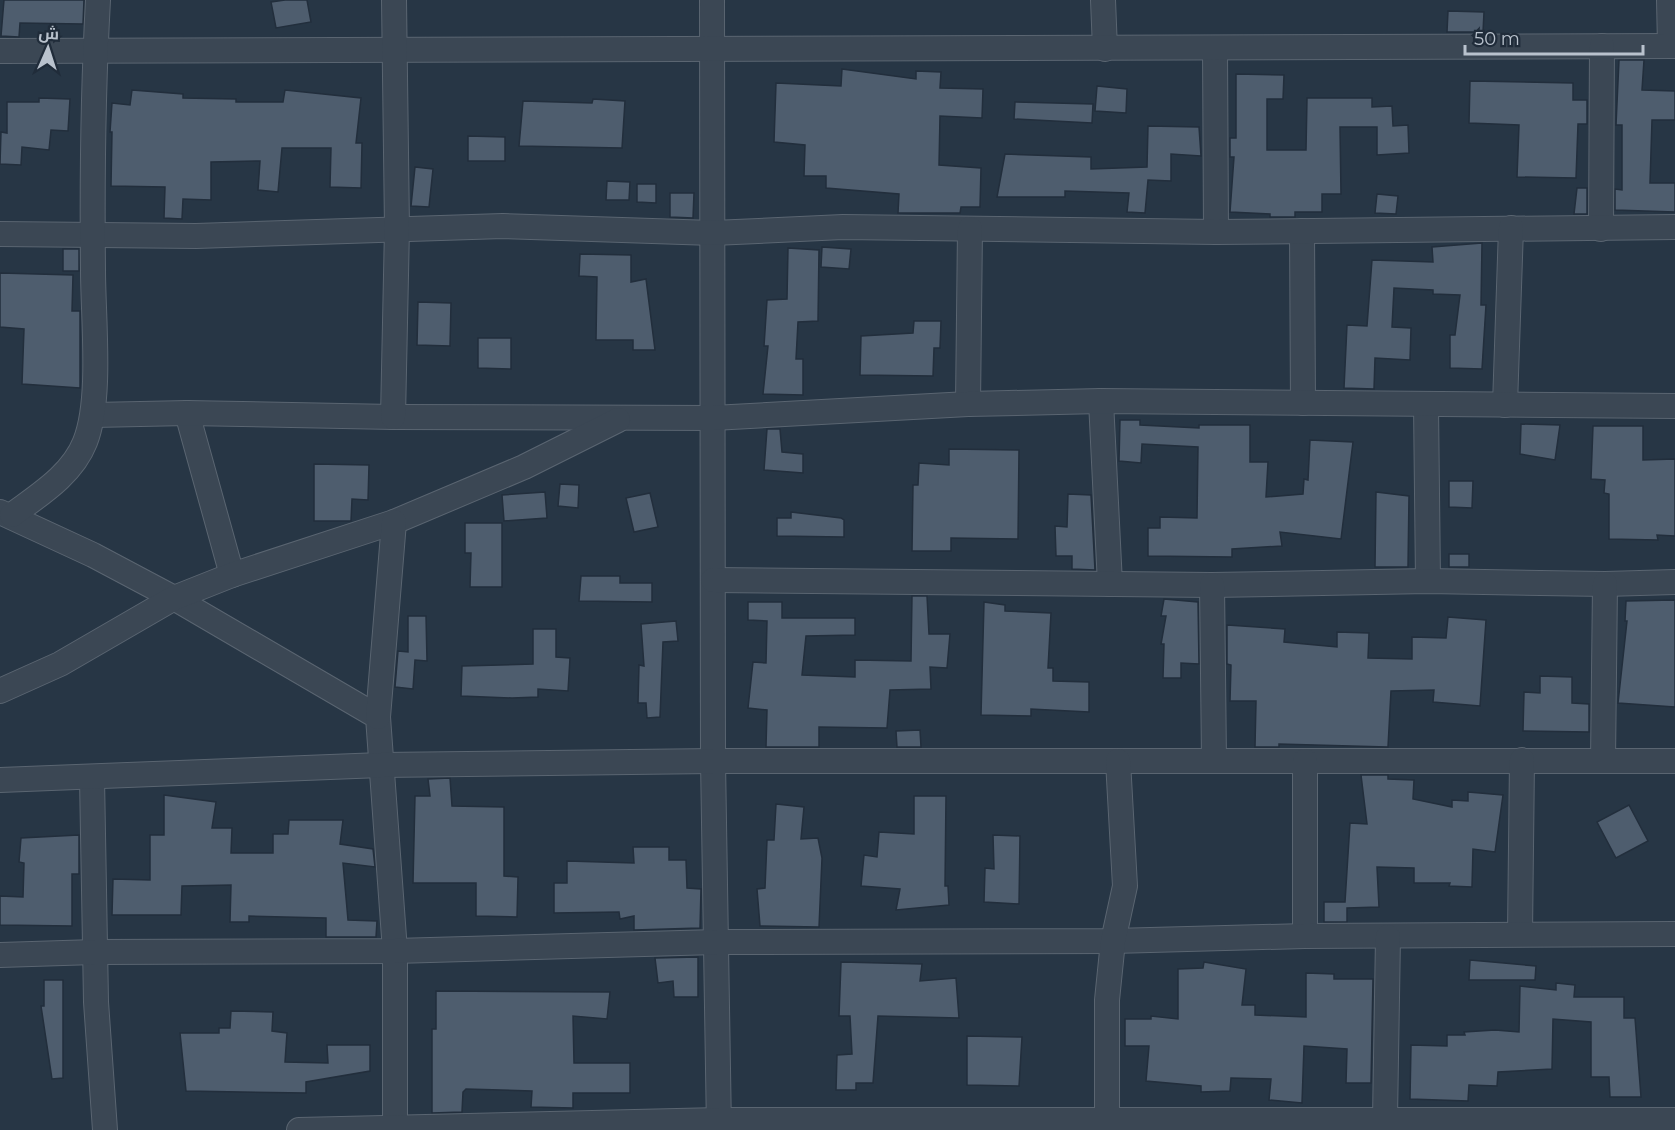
<svg xmlns="http://www.w3.org/2000/svg" width="1675" height="1130" font-family="Montserrat,Cairo,sans-serif">
<style>
.building{fill:#4e5d6e;stroke:#222e3c;stroke-width:1.5}
.lines{fill:none;stroke-linecap:round;stroke-linejoin:round}
.street-casing{stroke:#5a6571;stroke-width:26}
.street{stroke:#3b4754;stroke-width:24}
</style>
<rect width="100%" height="100%" fill="#273645"/>
<g class="building">
<polygon points="4,0 84,0 83,24 20,23 19,37 1,36"/>
<polygon points="285,0 307,0 311,22 276,28 271,2"/>
<polygon points="1448,11 1484,12 1483,32 1447,32"/>
<polygon points="1619,60 1644,60 1642,90 1675,91 1675,120 1652,120 1650,183 1675,183 1675,212 1615,210 1615,189 1622,190 1622,125 1616,125"/>
<polygon points="842,69 916,79 916,71 941,72 940,88 983,89 982,118 940,116 939,165 981,168 980,207 961,207 960,213 898,213 899,194 826,188 826,176 804,176 805,145 774,142 776,83 841,86"/>
<polygon points="1236,74 1284,75 1283,99 1267,99 1267,150 1306,150 1307,98 1372,98 1372,107 1392,106 1393,126 1408,125 1409,153 1377,155 1377,127 1340,127 1341,194 1322,194 1322,212 1295,212 1295,217 1270,217 1270,214 1230,212 1234,157 1230,157 1230,138 1236,138"/>
<polygon points="1470,81 1573,83 1573,100 1587,100 1587,124 1578,124 1576,178 1517,177 1519,125 1469,123"/>
<polygon points="1097,86 1127,89 1126,113 1095,111"/>
<polygon points="132,90 183,94 183,98 236,99 236,102 283,102 285,90 361,98 356,143 362,143 361,188 330,187 331,148 282,148 278,192 258,190 260,161 211,162 211,200 183,199 182,219 164,218 165,187 111,186 112,132 110,132 112,103 130,105"/>
<polygon points="39,98 70,99 68,131 51,130 49,150 22,147 21,165 0,164 1,132 7,133 7,102 39,102"/>
<polygon points="593,99 625,101 622,148 519,146 523,101 592,103"/>
<polygon points="1015,102 1093,104 1092,123 1014,119"/>
<polygon points="1148,126 1199,127 1201,156 1171,154 1171,181 1148,180 1145,213 1127,212 1129,193 1065,191 1065,197 997,197 1005,154 1091,157 1091,169 1147,167"/>
<polygon points="468,136 505,137 505,161 468,161"/>
<polygon points="415,167 433,169 429,207 411,206"/>
<polygon points="607,181 630,182 629,200 606,200"/>
<polygon points="637,184 656,184 656,203 637,202"/>
<polygon points="1577,188 1587,188 1587,214 1574,214"/>
<polygon points="670,193 694,193 693,218 670,217"/>
<polygon points="1377,194 1398,196 1396,214 1375,213"/>
<polygon points="1482,243 1481,305 1486,305 1482,369 1450,368 1450,335 1455,335 1460,295 1433,294 1433,290 1394,288 1392,327 1411,328 1410,360 1375,358 1374,389 1344,388 1347,325 1367,326 1372,260 1433,262 1432,247"/>
<polygon points="822,247 851,249 849,269 821,267"/>
<polygon points="788,248 819,250 818,321 798,322 796,359 803,359 803,395 763,394 768,346 764,346 767,300 787,299"/>
<rect x="63" y="249" width="16" height="22"/>
<polygon points="580,254 631,255 631,282 646,279 655,350 633,350 633,340 596,340 597,277 579,276"/>
<polygon points="0,273 73,275 72,311 80,311 80,388 22,384 24,329 0,327"/>
<polygon points="418,302 451,303 450,346 417,345"/>
<polygon points="914,321 941,321 940,348 934,348 933,376 860,375 861,336 913,333"/>
<polygon points="478,338 511,338 511,369 478,368"/>
<polygon points="1120,420 1140,420 1140,425 1199,428 1199,425 1250,425 1250,462 1268,462 1266,497 1303,494 1304,479 1308,480 1310,440 1353,442 1341,539 1280,532 1282,546 1232,549 1232,557 1148,556 1148,528 1160,528 1160,517 1197,518 1198,447 1142,444 1141,463 1119,461"/>
<polygon points="1521,424 1560,425 1555,460 1520,454"/>
<polygon points="1593,426 1643,426 1643,460 1675,459 1675,536 1657,535 1658,540 1609,539 1609,494 1604,493 1605,480 1591,479"/>
<polygon points="767,429 780,429 782,452 803,454 803,473 764,470"/>
<polygon points="949,449 1019,450 1018,539 951,538 951,551 912,551 913,485 918,485 919,463 949,465"/>
<polygon points="314,464 369,465 368,500 352,499 351,521 314,521"/>
<polygon points="1449,481 1473,481 1472,508 1449,507"/>
<polygon points="560,484 579,485 578,508 558,506"/>
<polygon points="545,492 547,518 504,521 502,495"/>
<polygon points="1376,492 1409,496 1408,567 1375,567"/>
<polygon points="650,493 658,527 634,532 626,498"/>
<polygon points="1068,494 1091,495 1095,570 1072,569 1072,556 1056,556 1055,526 1067,527"/>
<polygon points="791,512 841,518 844,520 844,537 777,536 777,518 791,518"/>
<polygon points="465,523 502,523 502,587 470,587 471,553 465,553"/>
<rect x="1449" y="554" width="20" height="13"/>
<polygon points="581,576 620,576 620,583 652,583 652,602 579,601"/>
<polygon points="912,596 927,596 929,634 950,634 947,668 930,667 931,689 890,690 887,728 819,727 819,747 766,747 767,710 748,708 753,662 766,663 767,621 748,620 748,602 782,602 782,618 855,618 855,635 806,636 802,675 855,677 855,660 911,661"/>
<polygon points="1164,599 1198,602 1199,664 1181,663 1181,678 1163,678 1164,644 1161,644 1166,616 1161,616"/>
<polygon points="1675,600 1675,707 1618,703 1627,621 1625,621 1626,601"/>
<polygon points="984,602 1005,605 1005,611 1051,613 1048,668 1053,668 1053,681 1089,682 1089,712 1031,709 1031,716 981,715"/>
<polygon points="408,616 426,616 427,661 415,660 413,689 395,687 398,651 408,652"/>
<polygon points="1448,617 1486,620 1480,706 1433,702 1434,690 1391,691 1388,747 1279,744 1279,747 1255,747 1256,701 1230,701 1231,665 1227,664 1227,625 1285,629 1284,642 1337,647 1337,632 1369,633 1368,658 1412,659 1412,637 1446,638"/>
<polygon points="676,621 678,641 663,642 660,717 647,718 646,703 638,703 639,665 644,666 641,624"/>
<polygon points="533,629 556,629 556,657 570,658 568,691 538,689 538,697 512,698 461,696 462,666 533,664"/>
<polygon points="1540,676 1572,677 1572,703 1589,704 1589,732 1523,731 1524,692 1540,693"/>
<polygon points="920,730 921,747 897,747 896,731"/>
<polygon points="1361,775 1388,775 1388,779 1414,780 1413,799 1452,807 1452,800 1468,801 1468,792 1503,795 1495,852 1473,849 1472,887 1449,886 1450,883 1414,883 1414,868 1377,867 1379,907 1347,908 1347,922 1324,922 1324,902 1345,902 1350,823 1367,824"/>
<polygon points="450,778 452,806 504,807 504,876 518,877 517,917 476,916 476,883 413,883 415,796 430,796 428,779"/>
<polygon points="164,795 216,802 212,828 232,828 231,853 273,853 273,834 288,834 289,820 343,820 340,844 373,849 375,867 343,863 348,920 377,921 376,937 326,937 326,918 249,916 249,922 230,922 231,885 182,886 181,915 112,915 113,879 150,880 150,835 164,835"/>
<polygon points="914,796 946,796 945,886 948,886 949,905 896,910 900,889 861,886 864,855 877,857 879,832 914,834"/>
<polygon points="776,804 804,807 801,839 818,838 822,858 819,927 760,926 757,889 765,888 767,840 774,840"/>
<polygon points="1629,805 1648,841 1616,858 1597,822"/>
<polygon points="79,835 79,874 72,874 72,926 0,925 0,896 23,897 24,863 19,862 21,838"/>
<polygon points="993,835 1020,836 1019,904 984,902 985,868 994,869"/>
<polygon points="633,847 669,847 669,860 686,860 687,888 701,889 700,928 634,930 634,916 620,919 619,912 554,913 554,883 567,883 567,861 634,863"/>
<polygon points="698,957 698,997 674,997 673,981 658,983 655,958"/>
<polygon points="1470,960 1536,966 1535,980 1469,980"/>
<polygon points="841,962 922,964 920,981 956,978 959,1018 878,1016 873,1083 856,1083 856,1090 836,1090 837,1055 852,1054 850,1016 839,1016"/>
<polygon points="1204,962 1246,969 1242,1005 1255,1005 1255,1015 1306,1017 1306,973 1334,974 1334,979 1373,979 1371,1083 1346,1083 1347,1049 1304,1046 1302,1103 1269,1100 1271,1079 1231,1078 1230,1091 1201,1092 1201,1086 1146,1081 1149,1046 1125,1046 1125,1019 1151,1019 1151,1016 1178,1019 1178,969 1203,968"/>
<polygon points="44,980 63,980 63,1078 52,1079 41,1006 44,1006"/>
<polygon points="1556,983 1575,985 1574,997 1624,997 1624,1018 1635,1018 1641,1097 1610,1097 1609,1077 1591,1077 1591,1022 1553,1019 1552,1069 1498,1072 1497,1086 1469,1085 1468,1101 1410,1099 1411,1045 1447,1046 1447,1035 1465,1035 1464,1032 1495,1030 1519,1032 1520,986 1556,990"/>
<polygon points="436,991 610,992 607,1019 573,1016 574,1063 630,1063 630,1093 573,1093 573,1108 531,1107 532,1091 466,1089 463,1092 462,1112 432,1113 432,1029 436,1029"/>
<polygon points="231,1011 273,1012 272,1031 287,1033 285,1062 328,1063 327,1045 370,1045 370,1071 306,1082 306,1093 186,1091 180,1033 219,1033 219,1028 230,1028"/>
<polygon points="967,1036 1022,1037 1019,1086 967,1085"/>
</g>
<g class="lines">
<defs>
<g id="street">
<polyline points="712,0 713,761 719,1130"/>
<polyline points="1103,0 1105,49"/>
<polyline points="1669,0 1670,46"/>
<polyline points="1215,49 1216,232"/>
<polyline points="0,51 1675,46"/>
<polyline points="1601,229 1602,46"/>
<polyline points="1302,231 1303,403"/>
<polyline points="0,234 196,236 503,226 713,233 843,227 1216,232 1675,227"/>
<polyline points="1101,401 1110,584"/>
<polyline points="968,404 970,229"/>
<polyline points="1426,405 1428,581"/>
<polyline points="1505,405 1511,228"/>
<polyline points="187,413 232,575"/>
<polyline points="94,415 187,413 393,417 713,418 968,404 1101,401 1675,406"/>
<polyline points="393,417 397,228 394,0"/>
<polyline points="0,512 93,555 174,598 378,717 395,951 395,1130"/>
<path d="M12 515C39 495 72 475 85 442 102 400 93 318 93 270 92 180 93 90 98 0"/>
<polyline points="713,580 1212,585 1428,581 1605,584 1675,582"/>
<polyline points="1212,585 1214,761"/>
<polyline points="0,691 60,664 174,598 232,575 394,522 524,467 618,420"/>
<polyline points="378,717 394,522"/>
<polyline points="1603,761 1605,584"/>
<polyline points="92,778 96,1002 105,1130"/>
<polyline points="0,780 381,765 713,761 1675,761"/>
<polyline points="1520,934 1522,760"/>
<polyline points="1305,936 1305,761"/>
<polyline points="0,955 95,952 395,951 717,942 1113,941 1305,936 1675,934"/>
<polyline points="1385,1118 1388,937"/>
<polyline points="299,1130 719,1120 1675,1120"/>
<polyline points="1107,1130 1107,1000 1113,941 1125,886 1118,761"/>
</g>
</defs>
<use href="#street" class="street-casing"/>
<use href="#street" class="street"/>
</g>
<g transform="translate(48 48) rotate(3)" stroke="#202c3a" stroke-width="4.5" paint-order="stroke">
<path d="M0-4.5L10 22L0 15L-10 22Z" fill="#b9c2cd"/>
<text y="-9" font-size="16" font-weight="bold" text-anchor="middle" fill="#b9c2cd">ش</text>
</g>
<path d="M1465 45v9h178v-9" fill="none" stroke="#b9c2cd" stroke-width="3"/>
<text x="1474" y="45" font-size="18" fill="#b9c2cd" stroke="#202c3a" stroke-width="4.5" paint-order="stroke">50 m</text>
</svg>
